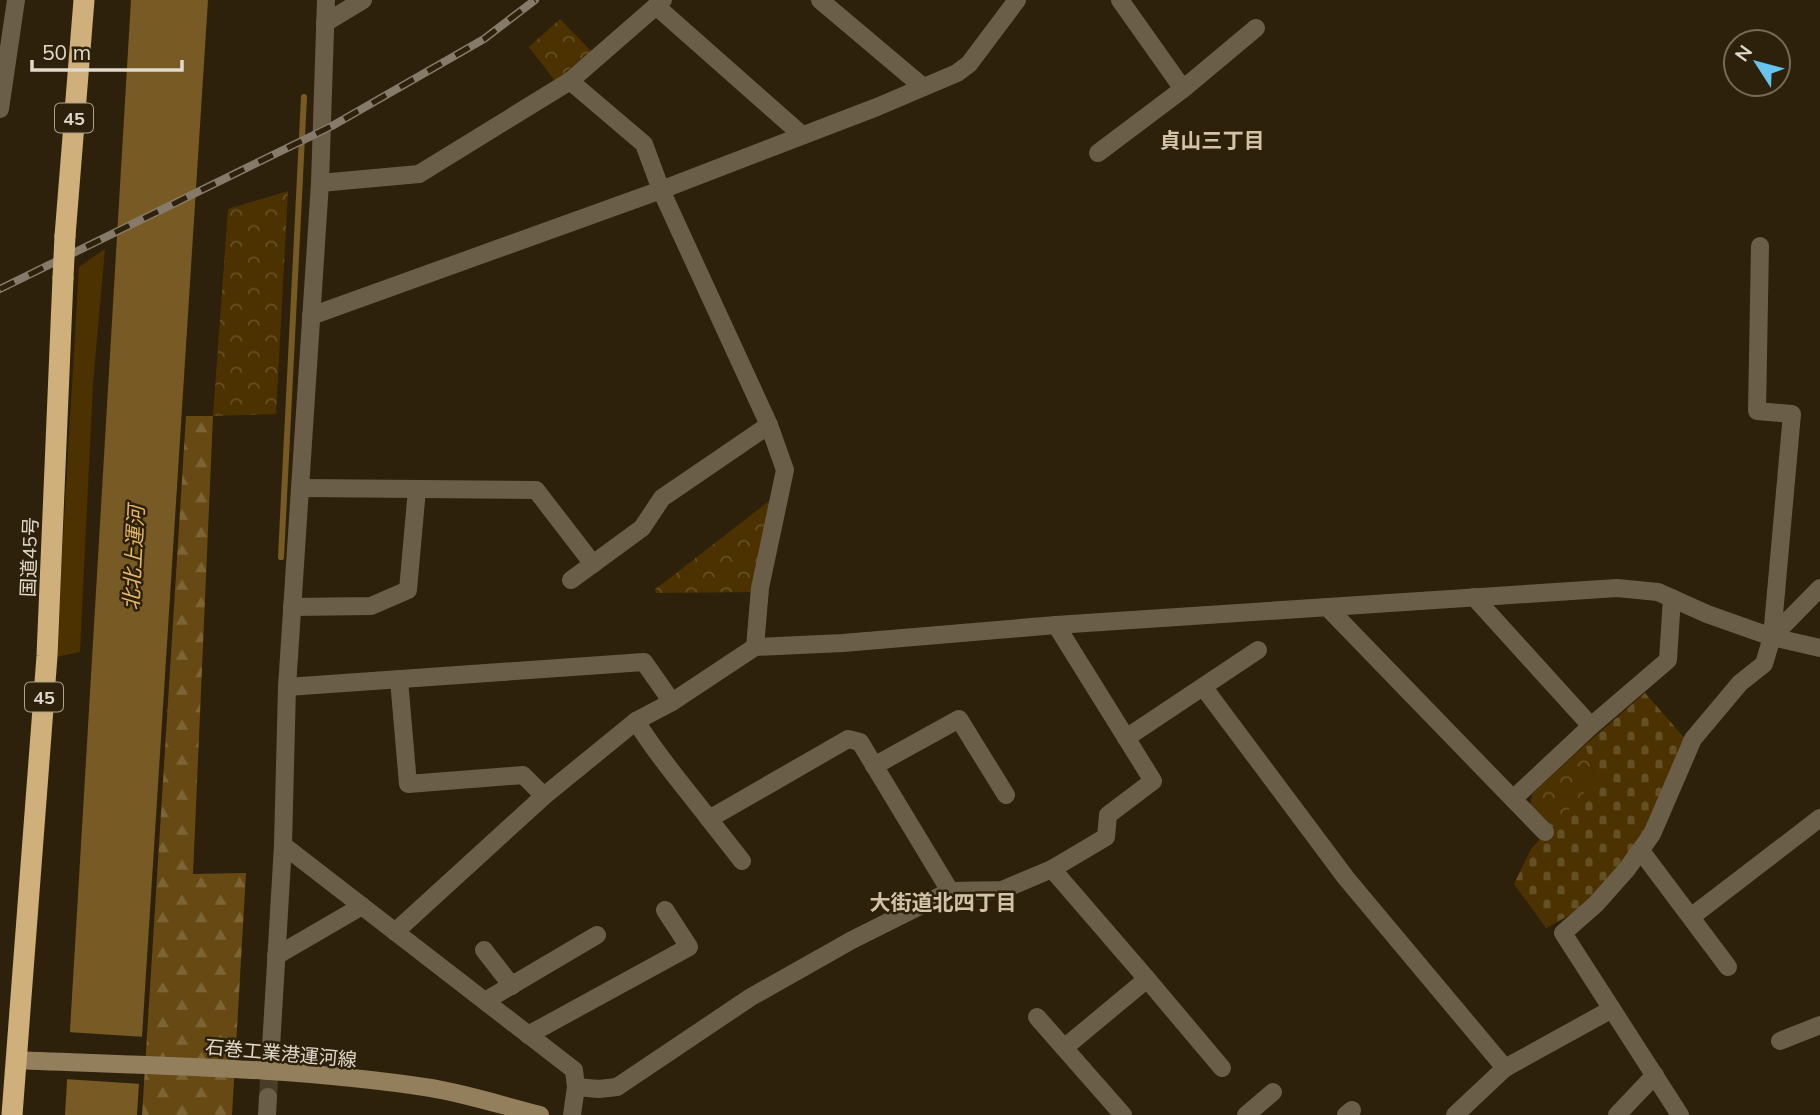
<svg xmlns="http://www.w3.org/2000/svg" width="1820" height="1115" font-family="Mulish,'Noto Sans JP',sans-serif">
<style>
.grass{fill:#4b3200}
.forest{fill:url(#forest-firs)}
.cemetery{fill:url(#cemetery-stones)}
.park{fill:url(#park-crowns)}
.water{fill:#785a25}
.pier{fill:#2e210b}
.lines{fill:none;stroke-linecap:round;stroke-linejoin:round}
.stream{stroke:#785a25;stroke-width:6}
.street-tunnel{stroke:#493d28;stroke-width:18;stroke-dasharray:18 9;stroke-linecap:butt}
.street{stroke:#6b5e49;stroke-width:18}
.secondary{stroke:#947f5d;stroke-width:18}
.highway{stroke:#d0b07a;stroke-width:21}
.rail-casing{stroke:#867b6a;stroke-width:8}
.rail{stroke:#2e210b;stroke-width:5;stroke-dasharray:16;stroke-linecap:butt}
.highway-bridge{stroke:#d0b07a;stroke-width:21}
.labels{text-anchor:middle;dominant-baseline:central;stroke-width:5;stroke-linejoin:round;paint-order:stroke}
.shield{fill:#2e210b;stroke:#aba292;stroke-width:2}
.shield-label{font-size:18px;font-weight:bold;fill:#e1d9cc}
.street-label{font-size:19px;fill:#e1d9cc;stroke:#2e210b}
.neighbourhood-label{font-size:21px;font-weight:bold;fill:#d2c2a8;stroke:#2e210b}
.water-label{font-size:21px;font-style:italic;fill:#e5b769;stroke:#2e210b}
</style>
<defs>
<pattern id="forest-firs" width="22" height="20" patternUnits="userSpaceOnUse" patternTransform="scale(1.75)"><rect width="22" height="20" fill="#674a13"/><path d="M5 1l3.5 6h-7zM16 11l3.5 6h-7z" fill="#7c6434"/></pattern>
<pattern id="cemetery-stones" width="16" height="16" patternUnits="userSpaceOnUse" patternTransform="scale(1.75)"><rect width="16" height="16" fill="#4b3200"/><path d="M2 7V4a2 2 0 0 1 4 0v3zM10 15v-3a2 2 0 0 1 4 0v3z" fill="#654f24"/></pattern>
<pattern id="park-crowns" width="20" height="18" patternUnits="userSpaceOnUse" patternTransform="scale(1.75)"><rect width="20" height="18" fill="#4b3200"/><path d="M2 6a3 3 0 1 1 6 0M12 15a3 3 0 1 1 6 0" fill="none" stroke="#654f24"/></pattern>
</defs>
<rect width="100%" height="100%" fill="#2e210b"/>
<polygon class="grass" points="105,249 93,383 80,652 56,657 79,267"/>
<polygon class="forest" points="186,416 213,416 193,874 246,873 232,1115 142,1115"/>
<polygon class="cemetery" points="1645,693 1688,742 1648,830 1588,905 1546,928 1514,884 1531,849 1596,780 1585,745"/>
<g class="park">
<polygon points="560,19 591,51 555,81 529,47"/>
<polygon points="288,191 276,414 213,416 228,209"/>
<polygon points="777,495 754,592 656,593 655,589 666,581"/>
<polygon points="1585,745 1596,780 1551,829 1530,808 1532,794"/>
</g>
<polygon class="water" points="131,0 208,0 137,1115 65,1115"/>
<polygon class="pier" points="67,1032 145,1037 142,1084 64,1079"/>
<g class="lines">
<polyline class="stream" points="281,557 304,97"/>
<polyline class="street-tunnel" points="268,1097 271,1047"/>
<g class="street">
<polyline points="663,0 570,81 644,144 661,190 769,425 785,470 760,588 755,647"/>
<polyline points="820,0 923,87"/>
<polyline points="1120,0 1183,89 1256,28"/>
<polyline points="656,6 802,135"/>
<polyline points="325,23 363,0"/>
<polyline points="0,109 16,0"/>
<polyline points="1098,153 1183,89"/>
<polyline points="320,183 419,174 570,81"/>
<polyline points="311,316 661,190 877,107 957,73 969,64 1017,0"/>
<polyline points="300,488 536,490 593,564"/>
<polyline points="571,580 642,528 662,498 769,425"/>
<polyline points="292,607 371,606 408,590 417,489"/>
<polyline points="1327,607 1513,799 1591,726 1474,597"/>
<polyline points="1772,637 1820,588"/>
<polyline points="399,680 408,784 523,775 544,796"/>
<polyline points="287,687 644,662 672,702"/>
<polyline points="1204,688 1346,878 1505,1068"/>
<path d="M636 721C657 756 684 786 709 819L848 739 860 742 950 891"/>
<polyline points="1591,726 1668,660 1672,598"/>
<polyline points="1126,738 1258,650"/>
<polyline points="874,766 959,719 1006,795"/>
<polyline points="1513,799 1545,832"/>
<polyline points="709,819 742,861"/>
<polyline points="283,845 574,1070 576,1087 572,1115"/>
<polyline points="1641,851 1728,967"/>
<polyline points="1052,869 1147,979"/>
<polyline points="1691,917 1820,818"/>
<polyline points="395,932 544,796 636,721 672,702 755,647 843,643 1056,625 1617,588 1658,592 1707,614 1772,637 1820,648"/>
<polyline points="484,950 512,986"/>
<polyline points="276,956 362,906"/>
<polyline points="485,1001 597,935"/>
<polyline points="1037,1017 1123,1115"/>
<polyline points="528,1035 689,947 665,910"/>
<polyline points="1780,1041 1820,1025"/>
<polyline points="271,1047 283,845 287,687 320,183 326,0"/>
<polyline points="1064,1048 1147,979 1222,1068"/>
<polyline points="576,1087 599,1089 617,1087 751,997 852,940 950,891 1002,890 1052,869 1106,837 1108,815 1153,781 1056,625"/>
<polyline points="267,1115 268,1097"/>
<polyline points="1246,1115 1273,1092"/>
<polyline points="1346,1115 1352,1110"/>
<polyline points="1455,1115 1505,1068 1612,1009"/>
<polyline points="1617,1115 1655,1075"/>
<polyline points="1680,1115 1563,933 1596,904 1627,869 1652,834 1693,739 1740,683 1764,664 1772,637 1792,414 1757,411 1760,246"/>
</g>
<path class="secondary" d="M15 1060C154 1066 294 1067 431 1088 467 1094 504 1106 540 1115"/>
<g class="highway">
<polyline points="65,236 84,0"/>
<polyline points="12,1115 47,656 63,278"/>
</g>
<defs>
<polyline id="rail" points="0,289 332,126 484,39 535,0"/>
</defs>
<use href="#rail" class="rail-casing"/>
<use href="#rail" class="rail"/>
<polyline class="highway-bridge" points="63,278 65,236"/>
</g>
<g class="labels">
<g class="shield">
<rect x="55" y="103.5" width="38" height="29" rx="5"/>
<rect x="25" y="682.5" width="38" height="29" rx="5"/>
</g>
<g class="shield-label">
<text x="74" y="118">45</text>
<text x="44" y="697">45</text>
</g>
<g class="street-label">
<text transform="translate(29 557) rotate(-88)">国道45号</text>
<text transform="translate(281 1053) rotate(5)">石巻工業港運河線</text>
</g>
<g class="neighbourhood-label">
<text x="1212" y="140">貞山三丁目</text>
<text x="943" y="902">大街道北四丁目</text>
</g>
<g class="water-label">
<text transform="translate(133 558) rotate(-87)">北北上運河</text>
</g>
</g>
<g transform="translate(1757 63) rotate(306)"><circle r="33" fill="#2e210b" stroke="#766b58" stroke-width="2"/>
<path d="M0-5L12 26L0 18L-12 26Z" fill="#66c4ef"/>
<text y="-10" font-size="19" font-weight="bold" text-anchor="middle" fill="#e1d9cc">N</text>
</g>
<path d="M32 60v10h150v-10" fill="none" stroke="#e1d9cc" stroke-width="3.5"/>
<text x="42" y="60" font-size="21" fill="#e1d9cc" stroke="#2e210b" stroke-width="5" paint-order="stroke">50 m</text>
</svg>
